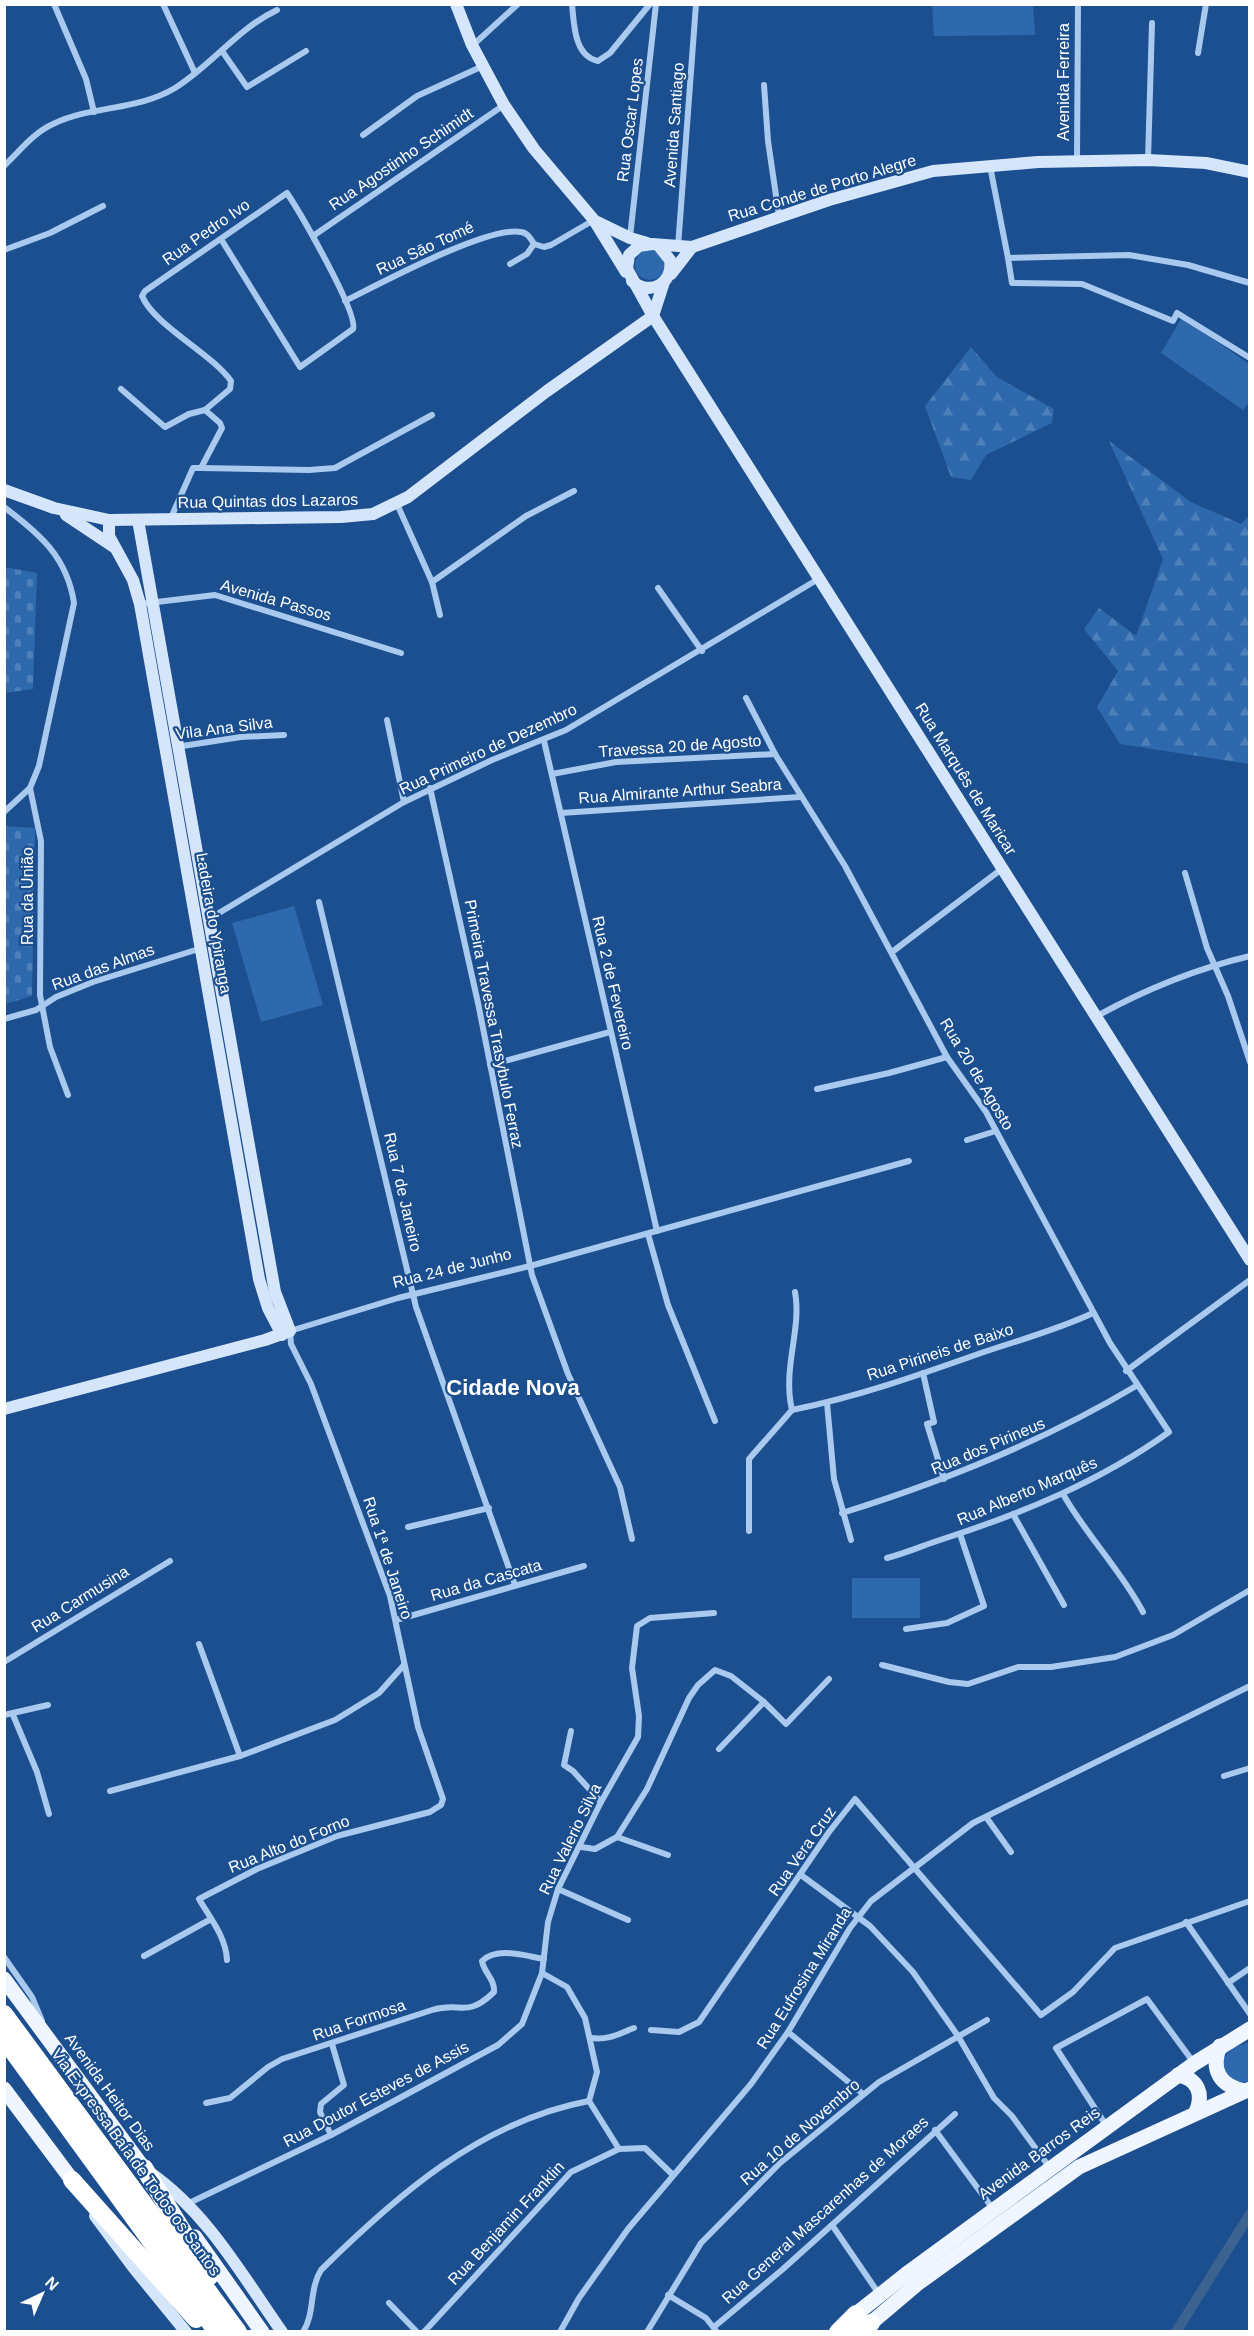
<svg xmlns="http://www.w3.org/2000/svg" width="1254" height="2336" font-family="Helvetica,sans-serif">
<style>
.forest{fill:url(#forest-firs)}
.cemetery{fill:url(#cemetery-stones)}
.park{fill:#2e69ad}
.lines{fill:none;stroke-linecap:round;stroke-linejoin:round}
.canal{stroke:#3c6290;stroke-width:10}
.street{stroke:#a9c9ee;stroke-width:6}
.secondary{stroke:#d6e6fa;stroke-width:12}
.primary{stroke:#f0f6ff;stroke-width:15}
.highway{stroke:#fff;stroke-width:18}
.labels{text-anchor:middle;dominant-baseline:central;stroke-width:4.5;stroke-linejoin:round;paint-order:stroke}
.street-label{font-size:16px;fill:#fff;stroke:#1b4f8f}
.district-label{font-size:22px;font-weight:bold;fill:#fff;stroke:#1b4f8f}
</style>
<defs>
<pattern id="forest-firs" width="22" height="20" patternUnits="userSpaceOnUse" patternTransform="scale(1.5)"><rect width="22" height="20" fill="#2e69ad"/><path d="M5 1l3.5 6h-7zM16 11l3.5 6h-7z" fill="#4d80b9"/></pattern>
<pattern id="cemetery-stones" width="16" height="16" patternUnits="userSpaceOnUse" patternTransform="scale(1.5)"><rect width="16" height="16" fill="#2e69ad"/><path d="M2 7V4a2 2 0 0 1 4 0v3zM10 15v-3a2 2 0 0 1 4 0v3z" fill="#4d80b9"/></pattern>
</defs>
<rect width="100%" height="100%" fill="#1b4f8f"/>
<g class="forest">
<polygon points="971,347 997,377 1054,409 1052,423 986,455 971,480 951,477 925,406"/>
<polygon points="1109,441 1191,502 1241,524 1249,516 1249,764 1120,744 1097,707 1118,671 1084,629 1099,608 1136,636 1163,559"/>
</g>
<g class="cemetery">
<polygon points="4,567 37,573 33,689 5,693"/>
<polygon points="4,826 35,828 32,996 5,1004"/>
</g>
<g class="park">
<polygon points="932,5 1033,5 1035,35 934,36"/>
<circle cx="650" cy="265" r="15"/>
<polygon points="1182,317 1249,364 1249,402 1243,410 1161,353"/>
<polygon points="294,906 323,1005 261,1022 232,923"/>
<rect x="852" y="1578" width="68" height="40"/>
<path d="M1249 2042V2081L1239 2084 1232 2083 1222 2066C1226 2050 1235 2047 1249 2042Z"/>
</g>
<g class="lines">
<polyline class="canal" points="1176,2332 1250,2214"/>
<g class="street">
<polyline points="54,4 86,79 94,112"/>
<polyline points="163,4 195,73"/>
<path d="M572 4C574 24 574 56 598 61L610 53 650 4"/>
<polyline points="473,45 518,4"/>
<polyline points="222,51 247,87 306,51"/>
<polyline points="1198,53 1206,4"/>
<polyline points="764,85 768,141 779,216"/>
<polyline points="363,135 417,96 483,66"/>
<polyline points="1077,160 1078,4"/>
<polyline points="1148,160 1152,23"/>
<path d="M4 166C20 151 33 133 53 124 92 105 137 111 175 88 212 65 237 29 277 10"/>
<polyline points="990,166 1008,258 1129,255 1188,265 1250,283"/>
<polyline points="313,236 504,105"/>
<polyline points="630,237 656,4"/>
<polyline points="534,244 544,247 551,245 594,220"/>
<polyline points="678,247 696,4"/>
<polyline points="4,250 50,233 103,206"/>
<polyline points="1008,258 1012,283 1082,284 1173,321 1177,313 1250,358"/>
<polyline points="510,264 527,254 534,244"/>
<path d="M345 301C379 284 489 225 521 232 528 233 531 239 534 244"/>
<path d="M121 389 165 427 189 414 205 410 230 389 231 381C211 353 154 325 142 296L145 291 287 193C299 211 359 314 353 329L300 367 221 239"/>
<polyline points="201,468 309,470 335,468 432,415"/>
<polyline points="397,504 432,582 440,615"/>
<path d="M4 507C40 534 67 557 74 603L39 766 30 788 4 812"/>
<polyline points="170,520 193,468 201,468 222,428 220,423 205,410"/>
<polyline points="432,582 526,516 574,491"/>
<polyline points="658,588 702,651"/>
<polyline points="140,604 215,595 401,653"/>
<path d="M746 698 775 754 845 866 947 1057 986 1112 1110 1343 1169 1432C1101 1481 1023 1513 943 1539 924 1545 906 1553 887 1558"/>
<polyline points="387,720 404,802"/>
<polyline points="544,741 657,1231"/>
<polyline points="176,747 241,737 284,735"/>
<polyline points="552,774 616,762 775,754"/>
<polyline points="30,788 41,841 40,995 50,1047 68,1095"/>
<polyline points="430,788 478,1003 532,1275 568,1374 620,1487 632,1539"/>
<polyline points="561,813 800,797"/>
<polyline points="1185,873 1207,948 1228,996 1250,1062"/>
<polyline points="319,902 416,1307 515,1585"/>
<polyline points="209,919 404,802 492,760 566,730 820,578"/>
<polyline points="892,952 1003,868"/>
<path d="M1097 1016C1146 989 1195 969 1250 956"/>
<polyline points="4,1019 36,1010 56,997 93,982 202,948"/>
<polyline points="490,1065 610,1032"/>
<polyline points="817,1089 889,1073 947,1057"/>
<polyline points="967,1140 996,1131"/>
<polyline points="648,1234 668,1305 715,1421"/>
<polyline points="1126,1371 1250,1280"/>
<polyline points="923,1373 934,1422 927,1424 944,1479"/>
<polyline points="827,1403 834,1479 851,1540"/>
<path d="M792 1410C857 1397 919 1375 981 1353 1019 1340 1057 1330 1093 1313"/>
<path d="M792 1410C782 1368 802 1330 795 1292"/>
<path d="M1063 1494C1086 1535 1121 1570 1143 1612"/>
<path d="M842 1513C945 1481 1044 1441 1136 1386"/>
<polyline points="1013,1514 1064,1605"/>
<polyline points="408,1527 489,1508"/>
<polyline points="749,1531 749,1459 792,1410"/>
<polyline points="396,1620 584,1566"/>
<polyline points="906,1629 947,1623 984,1606 960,1534"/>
<polyline points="199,1644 240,1756"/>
<polyline points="4,1662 170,1561"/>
<polyline points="882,1665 949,1682 968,1684 1018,1667 1051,1667 1115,1657 1173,1635 1250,1590"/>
<polyline points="764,1702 786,1724 829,1679"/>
<polyline points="4,1715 48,1705"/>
<polyline points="13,1715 37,1772 49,1814"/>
<polyline points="571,1731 564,1765 573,1771 601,1802"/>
<polyline points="1224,1776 1250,1768"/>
<polyline points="110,1791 240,1756 335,1720 379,1693 404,1665"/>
<polyline points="986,1817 1011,1852"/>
<polyline points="617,1837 647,1789 689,1698 698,1685 715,1670 731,1676 764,1702 719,1749"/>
<polyline points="581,1847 595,1849 617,1837 668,1855"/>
<polyline points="801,1875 870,1926 913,1972 958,2036 994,2098 1012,2116 1050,2168"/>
<polyline points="558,1889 628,1920"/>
<polyline points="1186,1922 1250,2014"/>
<polyline points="144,1956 211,1919"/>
<polyline points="4,1957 32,1997 42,2021"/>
<path d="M227 1960C226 1937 210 1918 199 1899L257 1869 337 1836 430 1812 441 1805 443 1799 418 1727 390 1596 311 1384 291 1344 290 1331 398 1298 530 1266 909 1161"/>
<polyline points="1228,1983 1250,1968"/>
<polyline points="651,2030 679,2032 699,2022 829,1832 855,1799 1041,2015 1073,1992 1115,1948 1250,1901"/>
<polyline points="788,2032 863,2094"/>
<path d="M591 2038C610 2040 618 2034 634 2028"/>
<polyline points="589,2101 597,2072 585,2018 567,1987 542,1973 548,1922 558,1889 601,1802 638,1737 639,1716 632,1668 637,1626 650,1618 714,1613"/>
<path d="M206 2103 230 2098 268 2067 282 2059 432 2010C462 2001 466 2019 494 1992 495 1979 484 1973 482 1961 497 1946 526 1956 544 1959"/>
<polyline points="1107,2127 1056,2048 1147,1999 1194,2063"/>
<polyline points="935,2130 993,2209"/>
<polyline points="331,2135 320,2112 321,2104 344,2085 332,2044"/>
<polyline points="619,2149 645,2148 673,2175"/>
<polyline points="187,2204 331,2135 498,2045 522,2024 542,1973"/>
<polyline points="832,2225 879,2294"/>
<polyline points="668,2295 706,2318 717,2332"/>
<polyline points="389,2303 417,2332"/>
<polyline points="714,2327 783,2269 955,2114"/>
<path d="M303 2332C315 2314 309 2289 321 2270 396 2196 481 2121 589 2101"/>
<polyline points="424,2332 571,2172 619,2149 589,2101"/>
<polyline points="560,2332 579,2298 628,2229 751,2084 788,2032 850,1928 871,1901 973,1823 1250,1686"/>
<polyline points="647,2332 701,2243 780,2163 879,2082 987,2020"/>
</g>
<g class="secondary">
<polyline points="456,4 472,45 504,105 534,149 594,220 626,272"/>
<polyline points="1250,172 1206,163 1148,160 1038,162 933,171 829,200 692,247 652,244 639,246 629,255 627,269 653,316 1250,1260"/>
<polyline points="597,222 630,238 647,243"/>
<polyline points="671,274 692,247"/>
<path d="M632 281C650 297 674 283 670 260L659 246"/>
<polyline points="653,316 664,282"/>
<polyline points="4,490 54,508 109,520 341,517 373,514 408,497 547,391 653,316"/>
<polyline points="66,515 114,547"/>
<polyline points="109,520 109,536 133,580 140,604 259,1279 268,1308 282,1335"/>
<polyline points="4,1409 265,1340 290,1331 275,1292 138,520"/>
<path d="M149 2172C207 2212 242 2275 282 2332"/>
<polyline points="95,2216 133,2267 186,2332"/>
</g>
<g class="primary">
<polyline points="4,1979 150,2177"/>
<path d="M1220 2046C1210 2070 1220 2086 1245 2091"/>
<path d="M1178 2075C1198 2079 1204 2094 1196 2112"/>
<polyline points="4,2089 72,2180"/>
<polyline points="195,2237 262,2332"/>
<polyline points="856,2314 909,2272 1195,2063 1250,2029"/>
<polyline points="871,2323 917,2284 1079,2167 1250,2089"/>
</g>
<g class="highway">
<polyline points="4,2014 238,2332"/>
<polyline points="4,2039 217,2332"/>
<polyline points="144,2168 210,2276"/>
<polyline points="72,2180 196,2319"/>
<polyline points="838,2332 856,2314"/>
<polyline points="861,2332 871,2323"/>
</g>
</g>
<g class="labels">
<g class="street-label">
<text transform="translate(1063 82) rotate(-90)">Avenida Ferreira</text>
<text transform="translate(630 120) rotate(-83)">Rua Oscar Lopes</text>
<text transform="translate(674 125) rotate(-86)">Avenida Santiago</text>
<text transform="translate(401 159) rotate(-34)">Rua Agostinho Schimidt</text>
<text transform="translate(822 188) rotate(-17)">Rua Conde de Porto Alegre</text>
<text transform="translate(206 232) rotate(-35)">Rua Pedro Ivo</text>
<text transform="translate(425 248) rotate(-25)">Rua Sāo Tomé</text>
<text transform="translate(268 501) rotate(-1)">Rua Quintas dos Lazaros</text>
<text transform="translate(276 600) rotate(16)">Avenida Passos</text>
<text transform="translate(224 728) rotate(-7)">Vila Ana Silva</text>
<text transform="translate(680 746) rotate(-4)">Travessa 20 de Agosto</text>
<text transform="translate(488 749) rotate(-25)">Rua Primeiro de Dezembro</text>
<text transform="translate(966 779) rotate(58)">Rua Marquês de Maricar</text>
<text transform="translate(680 791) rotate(-4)">Rua Almirante Arthur Seabra</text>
<text transform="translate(27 896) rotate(-90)">Rua da União</text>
<text transform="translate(214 923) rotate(80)">Ladeira do Ypiranga</text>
<text transform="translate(103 967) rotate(-20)">Rua das Almas</text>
<text transform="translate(613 983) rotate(77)">Rua 2 de Fevereiro</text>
<text transform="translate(494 1024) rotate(79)">Primeira Travessa Trasybulo Ferraz</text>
<text transform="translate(977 1074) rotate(59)">Rua 20 de Agosto</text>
<text transform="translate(403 1192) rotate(77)">Rua 7 de Janeiro</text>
<text transform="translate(452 1268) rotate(-14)">Rua 24 de Junho</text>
<text transform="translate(940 1352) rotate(-18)">Rua Pirineis de Baixo</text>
<text transform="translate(988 1446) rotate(-23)">Rua dos Pirineus</text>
<text transform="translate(1027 1491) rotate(-23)">Rua Alberto Marquês</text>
<text transform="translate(388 1558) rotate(72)">Rua 1ª de Janeiro</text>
<text transform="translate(486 1580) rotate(-16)">Rua da Cascata</text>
<text transform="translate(80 1599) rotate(-32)">Rua Carmusina</text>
<text transform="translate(570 1839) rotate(-64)">Rua Valerio Silva</text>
<text transform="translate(289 1844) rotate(-22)">Rua Alto do Forno</text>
<text transform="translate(802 1851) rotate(-55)">Rua Vera Cruz</text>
<text transform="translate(804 1978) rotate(-58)">Rua Eufrosina Miranda</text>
<text transform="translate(359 2020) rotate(-19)">Rua Formosa</text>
<text transform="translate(110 2092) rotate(54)">Avenida Heitor Dias</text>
<text transform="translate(376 2094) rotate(-28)">Rua Doutor Esteves de Assis</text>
<text transform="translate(800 2132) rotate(-41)">Rua 10 de Novembro</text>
<text transform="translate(1039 2153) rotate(-36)">Avenida Barros Reis</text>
<text transform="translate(136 2162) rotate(54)">Via Expressa Baía de Todos os Santos</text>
<text transform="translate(825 2210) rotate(-42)">Rua General Mascarenhas de Moraes</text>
<text transform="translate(506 2223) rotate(-47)">Rua Benjamin Franklin</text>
</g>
<g class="district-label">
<text x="513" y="1387">Cidade Nova</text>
</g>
</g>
<rect width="1254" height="2336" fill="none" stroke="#ffffff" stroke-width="12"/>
<g transform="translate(42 2294) rotate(44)" stroke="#1b4f8f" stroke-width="4.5" paint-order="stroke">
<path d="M0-4.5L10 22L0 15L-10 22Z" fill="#ffffff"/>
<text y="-9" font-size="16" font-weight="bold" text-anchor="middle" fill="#ffffff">N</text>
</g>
</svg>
